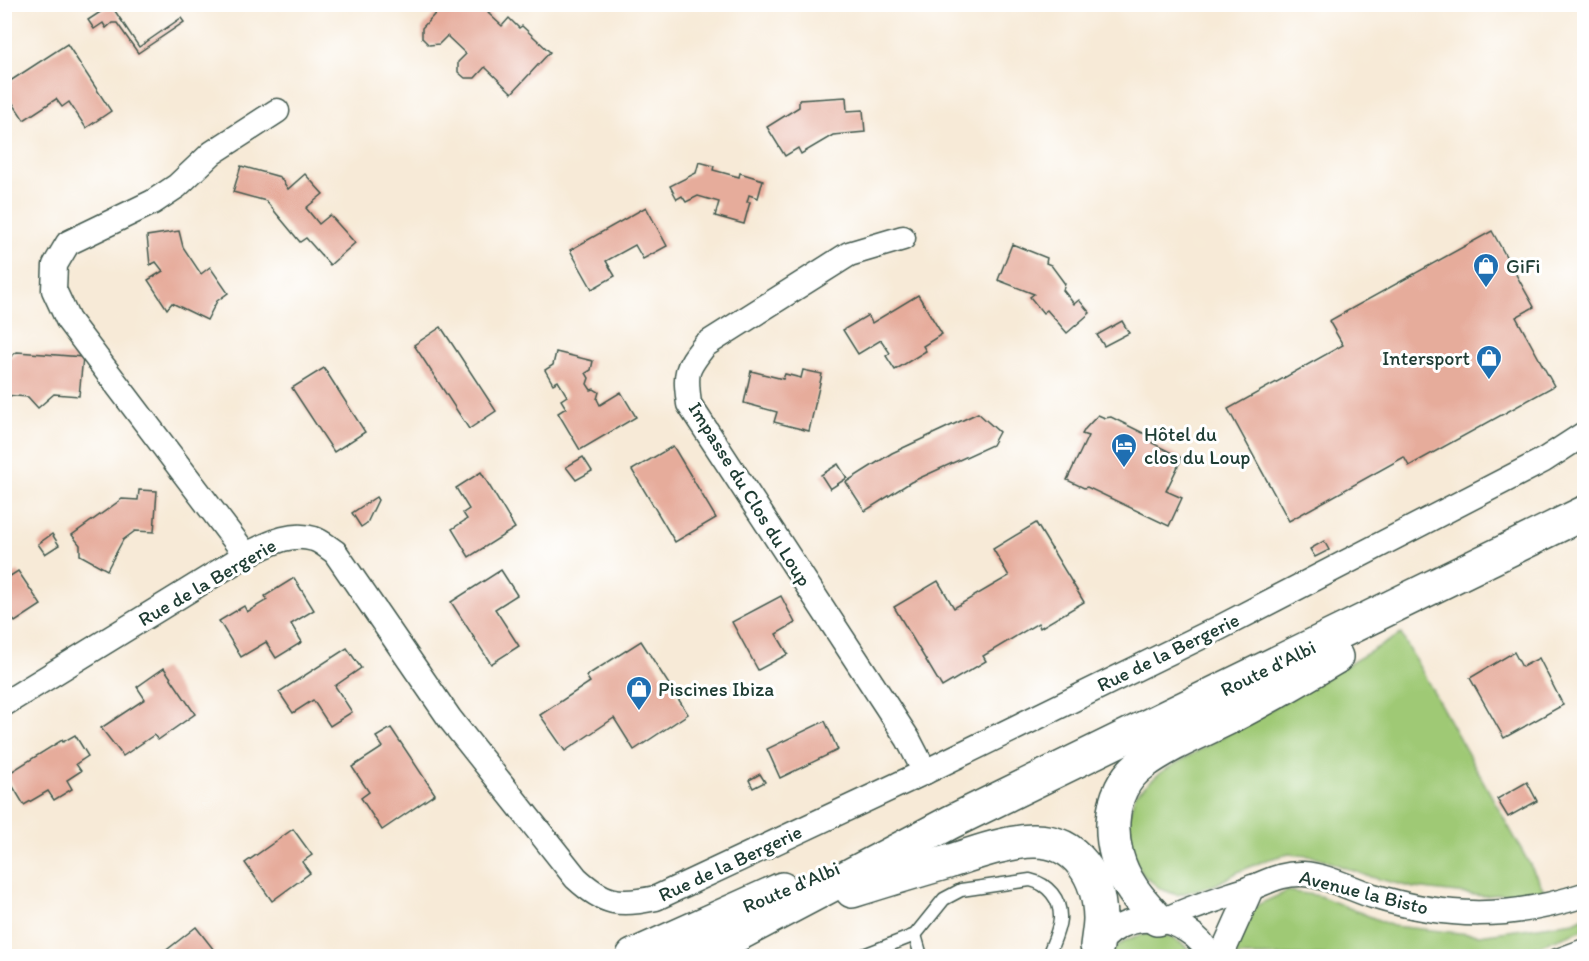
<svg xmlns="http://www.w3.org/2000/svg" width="1589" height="961" font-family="Itim,sans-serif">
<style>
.green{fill:#9fc975;stroke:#5f8354;stroke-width:1.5}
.building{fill:#e6ac9b}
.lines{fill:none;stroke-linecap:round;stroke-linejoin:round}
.service-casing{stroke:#3f574c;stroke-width:15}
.minor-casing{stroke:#3f574c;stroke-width:27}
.primary-casing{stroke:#3f574c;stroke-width:36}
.service{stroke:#fff;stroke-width:12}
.minor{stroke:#fff;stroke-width:24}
.primary{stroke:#fff;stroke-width:33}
.labels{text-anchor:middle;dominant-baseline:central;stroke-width:6;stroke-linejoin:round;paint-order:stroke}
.poi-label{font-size:20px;fill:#1f3d34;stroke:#fff;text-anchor:start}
.street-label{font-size:20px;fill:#1f3d34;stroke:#fff}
</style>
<rect width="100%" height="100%" fill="#fff"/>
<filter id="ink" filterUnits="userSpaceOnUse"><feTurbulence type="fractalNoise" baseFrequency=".0167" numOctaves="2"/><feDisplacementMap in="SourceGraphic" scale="12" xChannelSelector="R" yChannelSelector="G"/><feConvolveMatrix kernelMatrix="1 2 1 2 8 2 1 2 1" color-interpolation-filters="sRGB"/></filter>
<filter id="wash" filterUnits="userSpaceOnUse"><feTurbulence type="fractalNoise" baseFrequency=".008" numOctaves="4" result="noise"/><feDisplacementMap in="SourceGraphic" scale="24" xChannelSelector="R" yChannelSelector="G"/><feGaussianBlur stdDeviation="1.35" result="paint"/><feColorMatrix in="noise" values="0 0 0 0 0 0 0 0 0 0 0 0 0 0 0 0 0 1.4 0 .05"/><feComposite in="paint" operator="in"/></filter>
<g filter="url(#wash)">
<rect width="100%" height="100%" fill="#f7ead7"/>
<g class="green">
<polygon points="1401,634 1544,890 1483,896 1414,888 1367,876 1317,857 1289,854 1266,860 1238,872 1215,885 1177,895 1161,889 1142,874 1130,849 1126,825 1135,795 1161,772"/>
<polygon points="1288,891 1320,896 1393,926 1479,935 1574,922 1584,917 1584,929 1512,956 1234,956 1238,926 1259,904"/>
<path d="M1158 933C1174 938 1185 943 1194 956H1108C1121 939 1138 934 1158 933Z"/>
</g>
<g id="blocks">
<g class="building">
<polygon points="444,4 488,4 493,8 488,13 502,26 509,18 519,28 522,26 550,52 512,93 485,67 475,78 465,78 458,72 458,62 466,54 447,36 439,44 429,45 422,38 422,28"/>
<polygon points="111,5 139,47 181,18 184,22 138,53 117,23 112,23 106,28 103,23 94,29 88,20"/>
<polygon points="67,44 111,111 86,128 69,102 62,107 56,99 24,120 4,90 4,85"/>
<polygon points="846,97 847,111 863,110 865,132 833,135 801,154 798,148 785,156 767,127 799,107 799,100"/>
<polygon points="699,162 714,166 713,170 739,177 740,173 763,180 758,198 749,195 747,202 750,202 744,224 715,216 719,202 698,196 686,202 682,196 677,199 670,186 696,173"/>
<polygon points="241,166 280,177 288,189 305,174 323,194 306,208 319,224 330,215 355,243 330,265 306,238 300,242 266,201 233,192"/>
<polygon points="646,207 667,246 643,259 635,245 606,261 615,276 592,289 570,250"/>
<polygon points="179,231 183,247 201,274 210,267 228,293 217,301 207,320 172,303 167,309 148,280 163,271 156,262 150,265 147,236"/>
<polygon points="1492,231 1534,307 1516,317 1554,386 1409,466 1404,457 1289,521 1228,409 1343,345 1329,321"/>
<polygon points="1012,244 1047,258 1046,263 1051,265 1065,284 1063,290 1074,304 1079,300 1090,313 1067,333 1047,310 1043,313 1030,297 1034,294 998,280"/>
<polygon points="918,295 942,334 923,346 926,351 895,370 886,356 890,353 881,340 858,354 843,330 868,315 872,323"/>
<polygon points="1122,321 1129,333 1104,346 1097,335"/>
<polygon points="441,327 496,411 469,429 414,345"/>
<polygon points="17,352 83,357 79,396 54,394 38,408 28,397 4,395 4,357 10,357"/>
<polygon points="556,352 593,361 591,370 586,373 589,378 587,384 591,390 594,389 599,392 597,399 600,405 621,392 636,417 580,450 558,413 566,408 561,400 567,396 558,381 553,384 545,370 553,365"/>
<polygon points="324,368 365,432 334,452 292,388"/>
<polygon points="803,370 822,374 809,431 774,422 777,412 744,403 751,371 783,379 785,374 801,378"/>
<polygon points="978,413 999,432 992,445 911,482 865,511 846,482 892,453"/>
<polygon points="1098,415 1105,418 1111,417 1149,436 1154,438 1152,443 1182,458 1166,491 1182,498 1169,526 1087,487 1084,488 1067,480 1088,436 1082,434 1085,429"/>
<polygon points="673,446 716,518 675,542 632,470"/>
<polygon points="583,457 592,471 576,480 566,467"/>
<polygon points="838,464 847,478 830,489 821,475"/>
<polygon points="481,472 515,528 469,557 452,529 467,519 463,513 469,509 456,488"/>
<polygon points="139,490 157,491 154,532 135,531 123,540 107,570 80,555 80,545 72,535 122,499 138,500"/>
<polygon points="376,497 378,500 367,523 361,527 352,513"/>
<polygon points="1036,523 1084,602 1040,628 1038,623 983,656 986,661 942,687 894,607 938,581 954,608 1009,576 993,549"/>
<polygon points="52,534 59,545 45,554 38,544"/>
<polygon points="1324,541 1329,550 1315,557 1310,549"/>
<polygon points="501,570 517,595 495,609 519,646 491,664 451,602"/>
<polygon points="18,571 41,605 15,622 11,617 4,622 4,580"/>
<polygon points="294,578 314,610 291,624 302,642 276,658 266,642 241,657 219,621 244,606 247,612 267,600 265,596"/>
<polygon points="781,596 795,623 776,634 788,654 758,670 732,622"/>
<polygon points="641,641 688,714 634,750 614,718 565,751 540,715 590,682 586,676"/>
<polygon points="347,648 361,668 335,686 352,712 330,726 313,700 293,713 279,692"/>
<polygon points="1514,652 1522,667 1539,658 1563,705 1504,738 1470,678"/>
<polygon points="164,668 195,714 158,740 154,735 123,756 101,728 145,699 137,687"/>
<polygon points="825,721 838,750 780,778 767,749"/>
<polygon points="391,728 435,794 382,830 361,798 369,792 352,767 383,747 376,737"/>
<polygon points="75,735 88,756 76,764 81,771 67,780 72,789 54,800 48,791 24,805 6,775 62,740 63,742"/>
<polygon points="760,774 765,782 753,788 749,780"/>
<polygon points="1527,782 1537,801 1508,817 1497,799"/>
<polygon points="293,829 312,855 302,862 310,873 272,901 245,863"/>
<polygon points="196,927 214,950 206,956 159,956"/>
</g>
</g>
</g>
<g filter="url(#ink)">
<use href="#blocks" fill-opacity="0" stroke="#3f574c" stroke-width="1.5"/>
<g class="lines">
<defs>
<g id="service">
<polyline points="915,935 921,956"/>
<path d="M861 956 915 935 944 899 961 890 1030 880C1048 884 1061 899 1060 919 1059 931 1052 945 1048 956"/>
<polyline points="1554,956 1584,945"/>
</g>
<g id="minor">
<path d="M903 238 849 254 705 345C685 370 685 372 689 404L908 739 925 772"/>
<polyline points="246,555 68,320 54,290 55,265 68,243 153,202 177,186 212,153 277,111"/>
<path d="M4 704 246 555C267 545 290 531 314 539 321 541 329 548 335 552L450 719 576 878C604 904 619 906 656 898L925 772 1219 628 1544 460 1584 434"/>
<path d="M1165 920C1193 906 1222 898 1251 888 1269 881 1283 873 1303 874 1325 875 1352 889 1373 896 1448 919 1510 919 1584 895"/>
<path d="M1094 952C1118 905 1189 912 1210 956"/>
<polyline points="1221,956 1252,887"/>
</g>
<g id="primary">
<path d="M852 891C884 881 916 871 948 862 975 853 1005 842 1033 841 1078 840 1099 878 1100 918 1100 927 1098 937 1097 946"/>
<path d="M1157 919C1149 909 1138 899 1131 887 1106 850 1104 791 1143 763 1169 744 1200 732 1228 718 1265 699 1301 678 1336 657"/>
<polyline points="633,956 782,889"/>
<polyline points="697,956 951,822 1584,513"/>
</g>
</defs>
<use href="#service" class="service-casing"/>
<use href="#minor" class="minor-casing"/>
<use href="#primary" class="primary-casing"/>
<use href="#service" class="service"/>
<use href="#minor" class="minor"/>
<use href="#primary" class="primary"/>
</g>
</g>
<defs>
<symbol id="shop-pin" viewBox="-11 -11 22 30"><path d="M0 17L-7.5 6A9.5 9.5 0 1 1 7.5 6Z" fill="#1f6fb2" stroke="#fff"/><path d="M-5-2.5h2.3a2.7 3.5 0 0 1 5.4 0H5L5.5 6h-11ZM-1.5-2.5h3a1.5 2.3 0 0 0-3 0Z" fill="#fff"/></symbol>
<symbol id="hotel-pin" viewBox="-11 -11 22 30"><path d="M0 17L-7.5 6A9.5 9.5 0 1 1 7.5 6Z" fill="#1f6fb2" stroke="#fff"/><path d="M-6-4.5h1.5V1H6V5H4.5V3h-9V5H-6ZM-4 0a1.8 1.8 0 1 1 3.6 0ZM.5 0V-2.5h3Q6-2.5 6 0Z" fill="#fff"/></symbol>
</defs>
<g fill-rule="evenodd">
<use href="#shop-pin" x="1471" y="251" width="30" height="40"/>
<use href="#shop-pin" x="1474" y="343" width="30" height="40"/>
<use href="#hotel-pin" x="1109" y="431" width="30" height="40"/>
<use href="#shop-pin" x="624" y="674" width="30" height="40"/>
</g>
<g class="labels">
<g class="poi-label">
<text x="1506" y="266">GiFi</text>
<text x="1470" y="358" text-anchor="end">Intersport</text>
<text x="1144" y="434">Hôtel du<tspan x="1144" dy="23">clos du Loup</tspan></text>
<text x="658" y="689">Piscines Ibiza</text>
</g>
<g class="street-label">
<text transform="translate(750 494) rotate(58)">Impasse du Clos du Loup</text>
<text transform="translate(207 582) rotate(-30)">Rue de la Bergerie</text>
<text transform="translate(1168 652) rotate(-26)">Rue de la Bergerie</text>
<text transform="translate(1268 668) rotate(-26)">Route d'Albi</text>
<text transform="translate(730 863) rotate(-25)">Rue de la Bergerie</text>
<text transform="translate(791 887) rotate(-23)">Route d'Albi</text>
<text transform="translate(1364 892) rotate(14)">Avenue la Bisto</text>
</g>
</g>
<rect width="1589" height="961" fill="none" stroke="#fff" stroke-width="24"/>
</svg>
